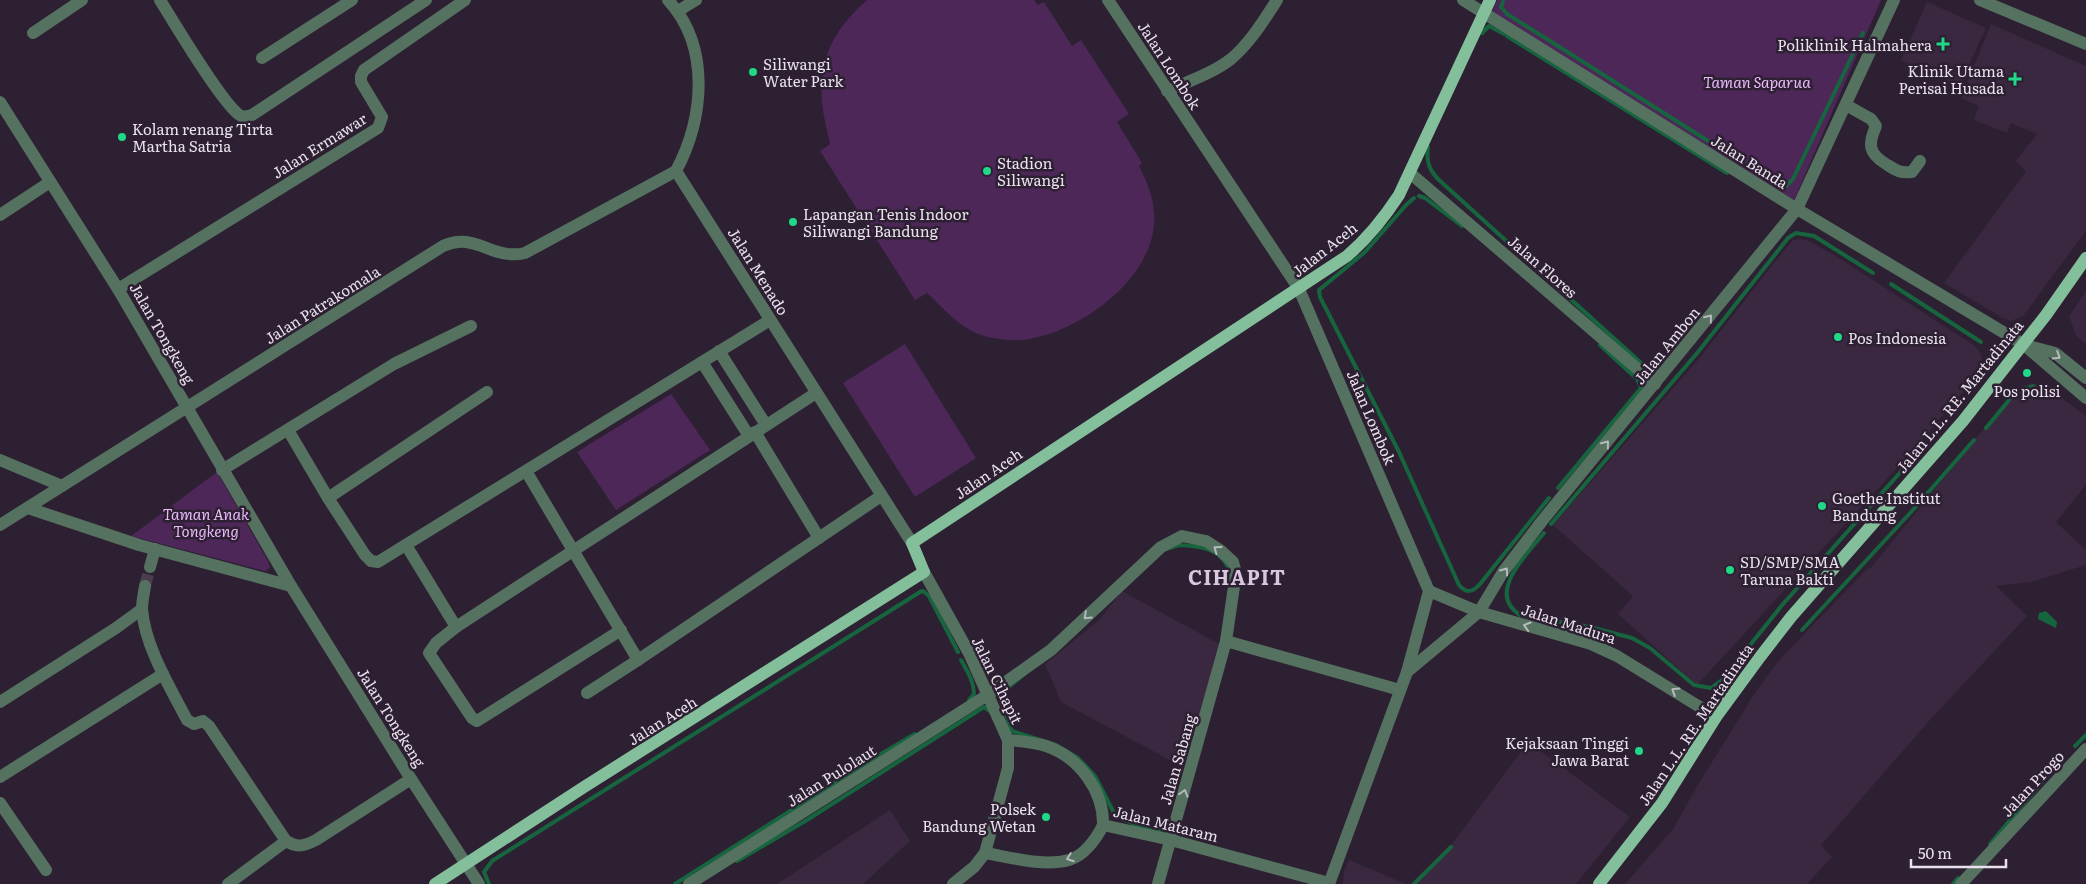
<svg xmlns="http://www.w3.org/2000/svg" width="2086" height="884" font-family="Literata,serif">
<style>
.built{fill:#39283f}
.green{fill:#4c2758}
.water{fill:#16653f}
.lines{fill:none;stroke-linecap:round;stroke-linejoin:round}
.stream{stroke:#16653f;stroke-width:4}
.minor-tunnel{stroke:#493d4e;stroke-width:12;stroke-dasharray:12 6;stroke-linecap:butt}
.minor{stroke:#557260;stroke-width:12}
.major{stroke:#82bf9a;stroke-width:12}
.oneway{stroke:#b6babc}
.poi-dot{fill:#20d887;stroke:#2d2032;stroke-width:2}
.labels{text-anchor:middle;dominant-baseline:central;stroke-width:5;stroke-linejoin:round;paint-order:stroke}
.poi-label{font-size:15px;fill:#eae1ed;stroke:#2d2032;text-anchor:start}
.street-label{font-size:15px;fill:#eae1ed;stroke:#2d2032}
.park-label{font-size:15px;font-style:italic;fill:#e9b9fa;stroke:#2d2032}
.district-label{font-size:20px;font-weight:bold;letter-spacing:1px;fill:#d8c7df;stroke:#2d2032}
</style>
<rect width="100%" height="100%" fill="#2d2032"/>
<g class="built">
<polygon points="1927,2 1986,28 1959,86 1901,60"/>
<polygon points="1991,24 2086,66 2086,231 2023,316 2011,321 2003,318 1944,283 2026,171 2016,161 2037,134 2011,123 2007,133 1974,120 1979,106 1961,98"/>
<polygon points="1800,239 1809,241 1834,255 1975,346 1981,354 1982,363 1980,372 1909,455 1697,685 1618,614 1633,596 1553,525 1697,361 1786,248 1793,240"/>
<polygon points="2086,291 2086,344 2076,336 2069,316"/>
<polygon points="2032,383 2050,389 2086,416 2086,485 2056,522 2086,550 2086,565 2031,582 1996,586 2027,616 1929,721 1821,845 1832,857 1807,884 1625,884 1673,829 1696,788 1756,691 1780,659 1868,568 1870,569 2017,388"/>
<polygon points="1122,591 1221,645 1183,767 1061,702 1045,664 1099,620"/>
<polygon points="1528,742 1630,817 1576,884 1417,884 1453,843"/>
<polygon points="890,810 910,841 863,884 777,884"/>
<polygon points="1349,860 1406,884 1343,884 1344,871"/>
</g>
<g class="green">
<path d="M867 0H1034L1038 5 1044 2 1072 46 1081 40 1129 114 1117 122 1142 163 1139 166C1149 186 1158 208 1153 232 1144 283 1083 328 1034 338 1018 342 997 340 981 335 960 328 943 308 927 293L915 300 820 151 830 144C827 130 823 116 822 102 818 58 835 28 867 0Z"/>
<polygon points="1497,0 1881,0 1794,200 1492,12"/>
<polygon points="905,344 976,458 915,497 843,383"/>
<polygon points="671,394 710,450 616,510 577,452"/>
<polygon points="217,472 268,561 270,568 265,571 131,536"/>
</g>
<polygon class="water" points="2046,611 2057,622 2056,628 2038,619 2039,613"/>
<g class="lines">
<g class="stream">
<polyline points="1503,2 1501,7 1507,14 1781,187 1785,187 1793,179 1863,33"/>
<polyline points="1482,33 1489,26 1504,34"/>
<polyline points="1507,36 1727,173"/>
<path d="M1428 147C1426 161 1429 170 1439 180L1650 371H1658"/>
<polyline points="1419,196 1425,198 1462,226"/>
<path d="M1414 198 1406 205 1365 252 1319 290 1320 297 1399 452 1459 585C1466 594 1473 592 1480 584L1549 498"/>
<polyline points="1891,284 1981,342"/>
<polyline points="1986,428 2014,394 2033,386"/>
<polyline points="1558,488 1641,388 1637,379 1600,345"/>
<polyline points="1551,524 1698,352 1788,238 1796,233 1814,236 1873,273"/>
<path d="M1544 533C1528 553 1485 593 1520 615L1590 627 1632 638 1650 648 1694 685 1711 688 1722 680 1783 604 1914 457"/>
<path d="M1179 545C1198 546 1218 547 1228 567 1244 602 1199 727 1187 767 1181 787 1177 807 1172 827L1169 832 1153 831 1124 820 1114 813 1095 776 1078 758 1056 745 1012 731 1001 699 1004 691 1082 625 1163 550Z"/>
<polyline points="1802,630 1912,511 1974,440"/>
<path d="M961 660C967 671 974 681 974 694L969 700"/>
<polyline points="2075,746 2086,735"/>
<polyline points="1990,844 2058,763"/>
<polyline points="737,861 807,820 984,707 990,711"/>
<polyline points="489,884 484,872 492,861 920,592 923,591 929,596 958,652"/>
<polyline points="675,884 869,761 915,734"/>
<polyline points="1414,884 1451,847"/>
<polyline points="1953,884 1958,878"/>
</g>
<polyline class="minor-tunnel" points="145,586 150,567"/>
<g class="minor">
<path d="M160 0C173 21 224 107 241 116 244 117 248 116 252 115L426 0"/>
<path d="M668 0C711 47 704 118 676 171"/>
<polyline points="1108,0 1299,289 1429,591 1407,672 1329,884"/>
<polyline points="1463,0 1797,209 2023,344 2086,398"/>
<polyline points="1980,0 2086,44"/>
<polyline points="678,11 696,0"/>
<polyline points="33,33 82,0"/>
<polyline points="262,58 352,0"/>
<path d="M1167 91C1189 81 1213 73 1231 59 1250 43 1264 20 1277 0"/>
<polyline points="0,102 118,289 291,586 411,779 479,884"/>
<path d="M1846 105 1871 119 1876 126C1868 144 1868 153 1886 164 1897 171 1899 173 1912 172L1920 161"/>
<polyline points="676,171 912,543"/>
<polyline points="1410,173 1655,384"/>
<polyline points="0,215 50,182"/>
<polyline points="118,289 378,128 382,117 361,82 361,76 364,70 465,0"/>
<polyline points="2025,345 2055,353 2086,378"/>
<polyline points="719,351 766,425"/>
<polyline points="702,362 749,436"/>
<polyline points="288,430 328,498 365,555 371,561 378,562 770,320"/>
<polyline points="755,432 819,538"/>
<polyline points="0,460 62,486"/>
<polyline points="222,470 394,364 471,326"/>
<polyline points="526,471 638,660"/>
<polyline points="328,498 487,392"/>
<polyline points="28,508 139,545 291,586"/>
<path d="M0 525 443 246C475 231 492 261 525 253L676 171"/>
<polyline points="406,545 456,627"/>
<polyline points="150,567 155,549"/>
<polyline points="924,572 969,653 1008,740 1008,768 985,853 974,867 953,884"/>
<path d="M145 586C144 593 142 602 142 609 145 647 170 687 187 720L194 724 203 721 209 726 286 841C298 848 304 846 316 840L411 779"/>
<polyline points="1429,591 1479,612 1591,644 1617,656 1716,717"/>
<polyline points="621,630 477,721 472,718 429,653 436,643 456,627 816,393"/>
<polyline points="1226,641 1400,690"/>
<polyline points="1407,672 1479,612 1503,572 1542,521 1797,209 1894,0"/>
<polyline points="587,693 638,660 881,496"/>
<polyline points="0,702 116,628 142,609"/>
<path d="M1008 740C1021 741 1034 742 1046 746 1079 757 1104 791 1103 825L1171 840 1329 883"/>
<polyline points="0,777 163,674"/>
<polyline points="0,803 46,870"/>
<path d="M985 853C1010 857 1043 867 1069 860 1084 856 1097 838 1103 825"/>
<polyline points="228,884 286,841"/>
<polyline points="689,884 898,752 989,694 1051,650 1161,547 1182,536 1206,541 1220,550 1233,562 1236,573 1226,641 1158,884"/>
<polyline points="1961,884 2086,749"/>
</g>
<g class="major">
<path d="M435 884 584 787 924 572 912 543 1347 256C1368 238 1384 218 1399 195L1490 0"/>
<polyline points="1599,884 1662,803 1716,717 1760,657 1791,617 1963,421 2046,315 2086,258"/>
</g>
</g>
<defs><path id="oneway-chevron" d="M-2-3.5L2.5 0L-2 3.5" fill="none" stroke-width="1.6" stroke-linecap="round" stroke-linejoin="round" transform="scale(1.25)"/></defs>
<g class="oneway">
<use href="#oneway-chevron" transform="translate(1709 318) rotate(-51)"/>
<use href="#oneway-chevron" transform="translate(2057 356) rotate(32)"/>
<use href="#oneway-chevron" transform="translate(1606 444) rotate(-51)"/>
<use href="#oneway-chevron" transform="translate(1217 549) rotate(-144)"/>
<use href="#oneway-chevron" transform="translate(1505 571) rotate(-55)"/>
<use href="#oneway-chevron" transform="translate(1087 616) rotate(137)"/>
<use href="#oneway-chevron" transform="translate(1527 626) rotate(-164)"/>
<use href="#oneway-chevron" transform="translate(1675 691) rotate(-148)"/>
<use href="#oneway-chevron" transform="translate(1184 793) rotate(-74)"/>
<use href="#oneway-chevron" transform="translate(1070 858) rotate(160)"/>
</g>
<g class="poi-dot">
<path d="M1940.5 36.5h5v5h5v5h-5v5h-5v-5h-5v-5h5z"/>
<circle cx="753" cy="72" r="5"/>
<path d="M2012.5 71.5h5v5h5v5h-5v5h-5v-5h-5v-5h5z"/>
<circle cx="122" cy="137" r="5"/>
<circle cx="987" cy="171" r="5"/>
<circle cx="793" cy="222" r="5"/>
<circle cx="1838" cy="337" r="5"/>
<circle cx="2027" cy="373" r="5"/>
<circle cx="1822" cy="506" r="5"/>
<circle cx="1730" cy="570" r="5"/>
<circle cx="1639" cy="751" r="5"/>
<circle cx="1046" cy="817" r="5"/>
</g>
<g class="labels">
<g class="poi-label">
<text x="1932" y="44" text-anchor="end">Poliklinik Halmahera</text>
<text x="763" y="63">Siliwangi<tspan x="763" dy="17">Water Park</tspan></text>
<text x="2004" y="70" text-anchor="end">Klinik Utama<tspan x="2004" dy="17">Perisai Husada</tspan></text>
<text x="132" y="128">Kolam renang Tirta<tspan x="132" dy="17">Martha Satria</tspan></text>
<text x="997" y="162">Stadion<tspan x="997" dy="17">Siliwangi</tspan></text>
<text x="803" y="213">Lapangan Tenis Indoor<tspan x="803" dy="17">Siliwangi Bandung</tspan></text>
<text x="1848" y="337">Pos Indonesia</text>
<text x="2027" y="390" text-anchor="middle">Pos polisi</text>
<text x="1832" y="497">Goethe Institut<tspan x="1832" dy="17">Bandung</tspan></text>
<text x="1740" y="561">SD/SMP/SMA<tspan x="1740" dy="17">Taruna Bakti</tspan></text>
<text x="1629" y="742" text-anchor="end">Kejaksaan Tinggi<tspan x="1629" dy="17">Jawa Barat</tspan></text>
<text x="1036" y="808" text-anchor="end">Polsek<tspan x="1036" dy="17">Bandung Wetan</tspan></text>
</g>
<g class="street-label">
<text transform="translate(1170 65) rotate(57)">Jalan Lombok</text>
<text transform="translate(319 145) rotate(-32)">Jalan Ermawar</text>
<text transform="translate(1750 161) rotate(32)">Jalan Banda</text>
<text transform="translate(1324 249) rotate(-38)">Jalan Aceh</text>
<text transform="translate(1543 266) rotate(41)">Jalan Flores</text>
<text transform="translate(759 271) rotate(58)">Jalan Menado</text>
<text transform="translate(322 304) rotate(-32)">Jalan Patrakomala</text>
<text transform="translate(163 333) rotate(60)">Jalan Tongkeng</text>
<text transform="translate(1666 345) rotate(-51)">Jalan Ambon</text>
<text transform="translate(1959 396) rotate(-51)">Jalan L.L. RE. Martadinata</text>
<text transform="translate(1372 417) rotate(67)">Jalan Lombok</text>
<text transform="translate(988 473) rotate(-34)">Jalan Aceh</text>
<text transform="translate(1569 623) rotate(18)">Jalan Madura</text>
<text transform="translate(998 680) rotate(64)">Jalan Cihapit</text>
<text transform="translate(392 717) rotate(58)">Jalan Tongkeng</text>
<text transform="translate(662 720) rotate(-32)">Jalan Aceh</text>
<text transform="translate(1695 724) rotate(-56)">Jalan L.L. RE. Martadinata</text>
<text transform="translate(1177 759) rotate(-74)">Jalan Sabang</text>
<text transform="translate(831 775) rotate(-32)">Jalan Pulolaut</text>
<text transform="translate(2032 783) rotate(-47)">Jalan Progo</text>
<text transform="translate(1166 823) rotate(14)">Jalan Mataram</text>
</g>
<g class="park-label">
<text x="1757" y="81">Taman Saparua</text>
<text x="206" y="513">Taman Anak<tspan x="206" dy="17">Tongkeng</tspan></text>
</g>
<g class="district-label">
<text x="1237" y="576">CIHAPIT</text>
</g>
</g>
<path d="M1911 859v8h95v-8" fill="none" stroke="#eae1ed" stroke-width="2.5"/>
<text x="1918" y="859" font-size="15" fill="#eae1ed" stroke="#2d2032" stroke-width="4" paint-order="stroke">50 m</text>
</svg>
